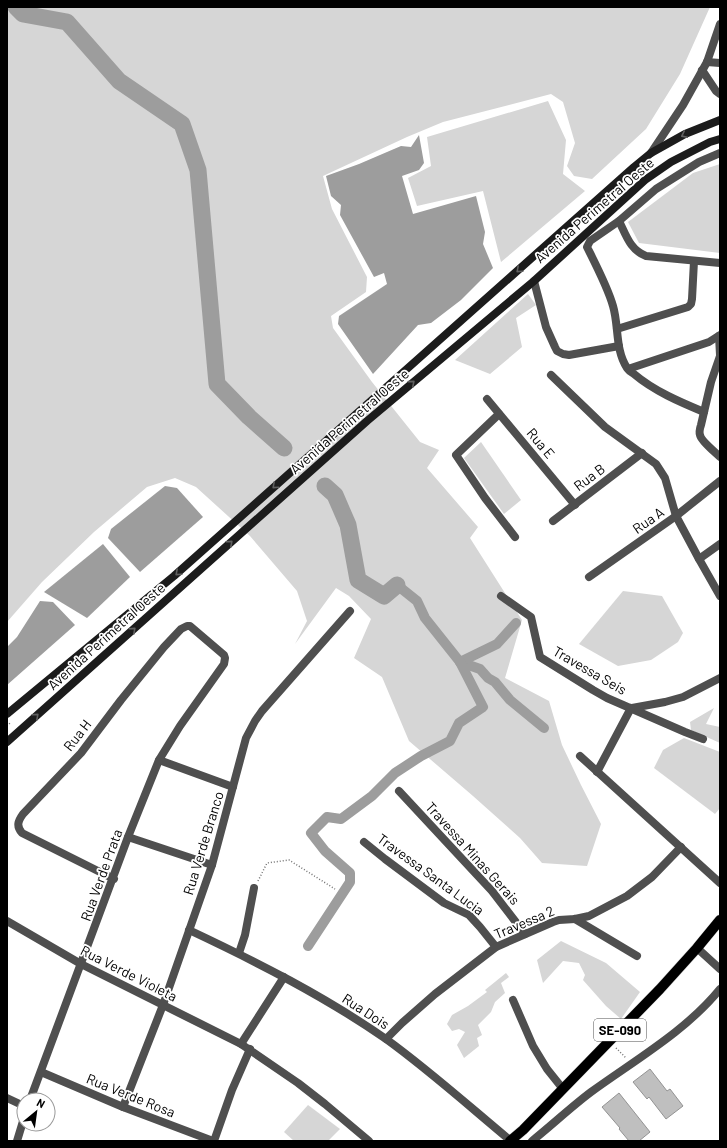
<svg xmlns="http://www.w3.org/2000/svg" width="727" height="1148" font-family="Barlow,sans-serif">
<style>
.green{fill:#d6d6d6}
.water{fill:#9d9d9d}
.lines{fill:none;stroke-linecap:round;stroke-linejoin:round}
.canal{stroke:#9d9d9d;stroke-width:10}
.river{stroke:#9d9d9d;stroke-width:17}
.building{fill:#bfbfbf;stroke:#939393}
.primary-casing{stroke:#dbdbdb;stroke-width:11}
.path{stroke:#717171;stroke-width:1.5;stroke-dasharray:1 2;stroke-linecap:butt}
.street{stroke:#4f4f4f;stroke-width:8}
.secondary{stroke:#1c1c1c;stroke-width:8}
.primary{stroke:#000;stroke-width:10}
.oneway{stroke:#606060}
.labels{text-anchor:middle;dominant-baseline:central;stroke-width:3.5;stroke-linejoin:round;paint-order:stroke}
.shield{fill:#fff;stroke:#4c4c4c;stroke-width:1}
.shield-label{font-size:13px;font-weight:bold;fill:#000}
.street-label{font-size:14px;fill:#000;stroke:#fff}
</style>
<rect width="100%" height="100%" fill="#fff"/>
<g class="green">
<polygon points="7,7 710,7 680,74 646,129 592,179 574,176 567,166 575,143 563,102 551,94 443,122 407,137 323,176 332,209 367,277 366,292 331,316 333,328 372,382 420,442 439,450 427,468 478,527 470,538 522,620 505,678 549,701 562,745 581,785 601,824 587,866 542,863 520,838 473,796 409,741 382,677 354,658 371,619 349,596 336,588 295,644 307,621 297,591 250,536 196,487 175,478 147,487 94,532 42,582 7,622"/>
<polygon points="548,101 566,140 563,174 585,191 501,262 483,191 417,206 408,178 431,166 427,137"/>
<polygon points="720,164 720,253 639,243 628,222 693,173"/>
<polygon points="528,294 536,305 516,318 522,347 490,374 455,360"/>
<polygon points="481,442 521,500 504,514 464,458"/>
<polygon points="623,591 662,596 683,633 678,642 651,660 618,666 579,644"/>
<polygon points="714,708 706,724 720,727 720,743 691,730 690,722"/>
<polygon points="684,738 720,752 720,808 715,814 654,768 663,750"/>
<polygon points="561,941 606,963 640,992 621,1019 606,1006 583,980 585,975 579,963 563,961 543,983 537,960"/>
<polygon points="506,973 509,977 501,983 505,993 495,1002 491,1012 478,1025 482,1035 477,1038 479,1046 464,1058 457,1045 465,1032 459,1029 452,1031 447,1024 452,1015 468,1006 487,992 485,990"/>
<polygon points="308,1105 340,1129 328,1141 294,1141 284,1132"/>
</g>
<g class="water">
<polygon points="419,135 424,163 419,170 402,176 413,214 476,196 485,232 483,244 493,268 461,300 431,323 418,325 373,374 338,324 339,316 387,284 384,273 374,277 340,215 341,205 331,196 326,176 359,164 401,146 411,147"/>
<polygon points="165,486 177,488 203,517 140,572 108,538 111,529"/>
<polygon points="103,544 130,577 87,618 44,592"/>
<polygon points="40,601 53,602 75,625 7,685 7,647 17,637"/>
</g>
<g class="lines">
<g class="canal">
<polyline points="460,662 480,669 488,678 495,682 510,700 544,728"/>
<polyline points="460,662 497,644 516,623"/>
<polyline points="308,946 350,882 350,873 325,851 311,833 327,817 341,819 372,796 395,773 421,756 450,741 459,723 483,707 460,662 425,618 417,601 397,585"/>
</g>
<g class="river">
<polyline points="16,7 23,14 67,22 119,81 182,124 198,170 217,384 249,417 284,448"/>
<polyline points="325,486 335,495 348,525 358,580 384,596 397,585"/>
</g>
</g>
<g class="building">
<polygon points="650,1069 667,1091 670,1089 683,1106 666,1119 649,1097 647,1099 633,1082"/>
<polygon points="619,1093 650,1132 639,1141 629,1141 619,1129 620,1128 602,1107"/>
</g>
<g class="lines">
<defs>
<polyline id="primary" points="510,1141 523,1130 660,989 697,948 720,920"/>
</defs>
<use href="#primary" class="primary-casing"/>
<g class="path">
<polyline points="7,726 11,722"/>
<polyline points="258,881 267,863 289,860 335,889"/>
<polyline points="616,1048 626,1058"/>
</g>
<g class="street">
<polyline points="707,62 720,63"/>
<polyline points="702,70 716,91 720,94"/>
<polyline points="651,153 683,105 707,62 720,24"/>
<path d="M619 221C626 235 630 250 646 256L720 263"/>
<polyline points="534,281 546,327 555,347 557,351 563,354 569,355 619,346"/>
<polyline points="617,329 688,307 691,304 692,299 694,261"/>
<polyline points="719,336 720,355"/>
<path d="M720 356 711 382 701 425C700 428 699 432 700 435 701 441 715 452 720 457"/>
<polyline points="628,369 709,342 720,335"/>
<polyline points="551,375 605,427 656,464 665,478 676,516 699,559 720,596"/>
<polyline points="487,399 575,505"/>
<path d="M704 412C680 402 654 391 634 374 632 373 629 371 627 368 615 350 619 326 613 306 608 288 596 265 587 247L590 241 619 221 656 189 699 162 720 153"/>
<polyline points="499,414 456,455 485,498 515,537"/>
<polyline points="553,521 642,453"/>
<polyline points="699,559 720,544"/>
<polyline points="589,577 676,516 720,481"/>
<polyline points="501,596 531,617 540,657 593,690 607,698 685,732 703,739"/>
<polyline points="632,708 665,702 683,697 720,678"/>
<polyline points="580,756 720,883"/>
<polyline points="159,760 233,787"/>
<polyline points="597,772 631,708"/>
<polyline points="399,791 492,891 525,934"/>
<polyline points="128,837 212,865"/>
<polyline points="364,842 385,859 444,903 469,915 480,927 496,947"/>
<polyline points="575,919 637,956"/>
<polyline points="7,921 81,964 241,1044 298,1083 325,1104 369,1141"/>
<path d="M189 930C257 962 324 996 386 1039 429 1070 470 1107 511 1141"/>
<polyline points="697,948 720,969"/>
<polyline points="239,953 245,935 254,888"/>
<polyline points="513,1000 533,1046 547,1069 563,1089"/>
<polyline points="386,1039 402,1023 435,994 496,947 553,922 559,920 575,919 589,916 627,896 652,877 681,847"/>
<polyline points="241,1044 284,977"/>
<polyline points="41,1072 123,1107 213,1141"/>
<polyline points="7,1098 24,1106"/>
<path d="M30 1100 128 837 159 760 180 726 224 664 225 658 224 655 190 626H187L181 629 164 647 121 700 81 753 23 814C18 821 16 826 22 833L114 879"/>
<polyline points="123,1107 163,1005 212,865 246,738 255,721 262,711 350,611"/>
<polyline points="17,1141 24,1118"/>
<polyline points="214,1141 232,1090 250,1049"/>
<path d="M532 1141C552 1125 571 1107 591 1092 635 1060 686 1031 720 989"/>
</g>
<g class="secondary">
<polyline points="7,714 174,576 634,167 651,153 685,134 720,120"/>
<polyline points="7,742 367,421 534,281 645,180 671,162 710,142 720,139"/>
</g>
<use href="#primary" class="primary"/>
</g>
<defs><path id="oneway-chevron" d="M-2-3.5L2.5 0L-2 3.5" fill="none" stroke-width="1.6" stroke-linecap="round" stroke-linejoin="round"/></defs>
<g class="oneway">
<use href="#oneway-chevron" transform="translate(684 135) rotate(154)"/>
<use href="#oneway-chevron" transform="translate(519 270) rotate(138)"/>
<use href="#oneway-chevron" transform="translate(412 383) rotate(-40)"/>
<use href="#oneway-chevron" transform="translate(275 486) rotate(138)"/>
<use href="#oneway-chevron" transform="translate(230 543) rotate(-42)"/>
<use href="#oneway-chevron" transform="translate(178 573) rotate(138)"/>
<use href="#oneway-chevron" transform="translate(133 630) rotate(-42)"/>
<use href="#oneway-chevron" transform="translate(36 716) rotate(-42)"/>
</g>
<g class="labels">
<rect class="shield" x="594" y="1019" width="52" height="22" rx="3"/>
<g class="shield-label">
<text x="620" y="1030">SE-090</text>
</g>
<g class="street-label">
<text transform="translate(594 210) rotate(-41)">Avenida Perimetral Oeste</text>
<text transform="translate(349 421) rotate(-41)">Avenida Perimetral Oeste</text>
<text transform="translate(541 443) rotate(50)">Rua E</text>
<text transform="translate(589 477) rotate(-37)">Rua B</text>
<text transform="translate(648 520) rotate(-35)">Rua A</text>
<text transform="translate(106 636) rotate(-42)">Avenida Perimetral Oeste</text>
<text transform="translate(590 670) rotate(30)">Travessa Seis</text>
<text transform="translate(77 735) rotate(-52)">Rua H</text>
<text transform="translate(203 843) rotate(-73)">Rua Verde Branco</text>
<text transform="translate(473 853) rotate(48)">Travessa Minas Gerais</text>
<text transform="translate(431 874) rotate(36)">Travessa Santa Lucia</text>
<text transform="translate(101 875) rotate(-70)">Rua Verde Prata</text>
<text transform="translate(524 922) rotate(-23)">Travessa 2</text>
<text transform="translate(129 973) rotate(27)">Rua Verde Violeta</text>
<text transform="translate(366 1011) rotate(33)">Rua Dois</text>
<text transform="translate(131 1095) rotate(22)">Rua Verde Rosa</text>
</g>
</g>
<rect width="727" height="1148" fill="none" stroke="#000000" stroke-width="16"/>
<g transform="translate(36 1112) rotate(29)"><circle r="19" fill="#ffffff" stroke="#999999"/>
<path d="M0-3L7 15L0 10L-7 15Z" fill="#000000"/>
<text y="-6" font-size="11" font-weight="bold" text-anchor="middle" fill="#000000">N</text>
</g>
</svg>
